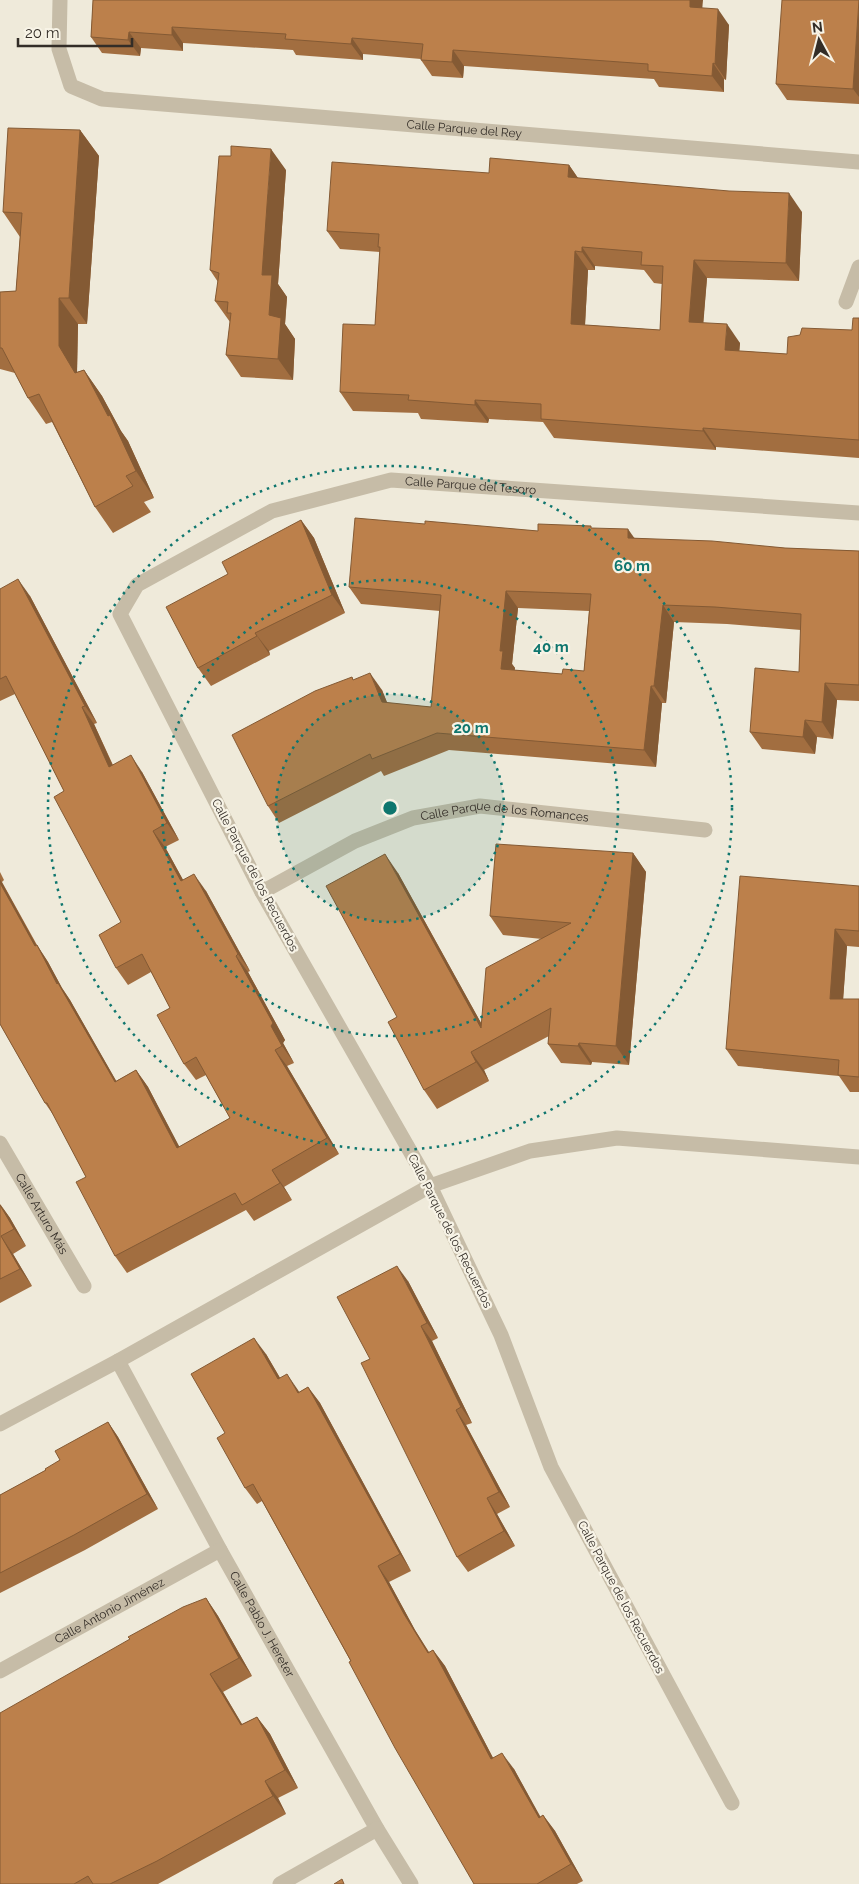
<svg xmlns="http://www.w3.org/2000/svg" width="859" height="1884" font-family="Raleway,sans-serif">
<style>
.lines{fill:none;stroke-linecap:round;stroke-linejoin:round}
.minor{stroke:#c6bca7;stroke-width:15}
.wall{fill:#a26e40;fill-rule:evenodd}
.shaded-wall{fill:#845a34}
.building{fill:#bc804b;stroke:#845a34;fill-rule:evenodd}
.ring{fill:none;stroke:#0f766e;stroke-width:2.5;stroke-dasharray:2.5 5}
.labels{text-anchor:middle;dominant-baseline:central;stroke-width:4.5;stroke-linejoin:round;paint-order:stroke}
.street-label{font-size:12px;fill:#332d27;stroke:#f7f3e6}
.centre{fill:#0f766e;stroke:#f7f3e6;stroke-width:2.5}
.ring-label{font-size:15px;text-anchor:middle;font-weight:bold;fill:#0f766e;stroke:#f7f3e6;stroke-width:4.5;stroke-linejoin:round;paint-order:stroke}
</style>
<rect width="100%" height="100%" fill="#efeada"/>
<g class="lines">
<g class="minor">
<path id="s1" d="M60 0 59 49 71 86 102 99 859 162"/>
<polyline points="846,302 859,267"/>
<path id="s2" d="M262 892 355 841 413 818 480 806 705 830"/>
<path id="s3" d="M0 1143 84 1286"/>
<path id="s4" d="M118 1361 220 1550 377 1829 411 1884"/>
<polyline points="0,1424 118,1361 430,1186 530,1151 617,1138 859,1157"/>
<path id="s5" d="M0 1671 220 1550"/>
<path id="s6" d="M732 1803 551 1467 501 1335 430 1186 262 892 120 614 137 585 272 511 391 480 859 513"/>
<polyline points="280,1884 377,1829"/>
</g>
</g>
<g class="wall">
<polygon points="93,0 702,8 729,25 726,80 724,79 724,92 659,87 654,79 464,66 463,78 432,76 421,60 421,59 363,54 363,60 296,55 293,50 183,43 183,51 141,48 140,56 102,53 91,37"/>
<polygon points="859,0 859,104 787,100 776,84"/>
<polygon points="80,130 99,156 87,324 78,324 77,372 84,370 102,396 121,431 128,441 154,498 144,502 151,512 113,533 95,507 52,422 46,424 28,398 15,373 0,369 0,292 16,291 20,237 3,212"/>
<path d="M569 165 578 178 802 212 799 281 707 278 703 323 740 343 739 351 787 354 852 330 859 318V458L716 447V450L554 438 543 422 489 419 488 423 421 419 418 413 353 411 340 392 375 325 380 252 340 249 327 231 489 173ZM595 266 644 270 654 283 662 284 660 330 585 325 588 270H595Z"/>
<polygon points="286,170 278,284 287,297 285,324 295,339 293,380 241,377 226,355 230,322 215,301 218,282 210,270"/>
<polygon points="301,520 314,538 345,613 269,651 270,655 211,686 198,668 228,574"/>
<path d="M425 524 538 531 593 528 635 538 785 548 859 551V701L837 700 833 739 817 737 815 754 762 749 750 732 799 672 801 630 727 624 674 622 666 703H662L656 767 449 750 384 776 381 771 279 823 268 806 352 677 353 680 382 690 387 703 431 707 440 611 361 604 349 587ZM518 608 589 611 584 671 562 674 514 670 515 668 512 664Z"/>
<polygon points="0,589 30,596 97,723 94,724 113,765 142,772 179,840 165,847 183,880 206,891 250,971 248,972 285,1040 283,1043 294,1063 287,1066 339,1154 284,1187 292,1200 254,1221 246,1210 127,1273 115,1256 86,1177 54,1116 45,1103 0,1024 0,872 4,880 2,882 37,945 48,962 62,988 70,1000 116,1081 136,1070 148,1087 179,1147 230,1118 206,1075 196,1080 184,1064 170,1008 151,972 128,985 116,968 121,922 64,791 15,694 0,701"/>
<polygon points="633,853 646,872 629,1065 592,1062 591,1065 561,1063 548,1044 549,1036 484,1070 489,1081 437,1109 424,1090 397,1017 398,873 481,1023 542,939 503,935 490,916"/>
<polygon points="859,886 859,947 847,946 843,999 859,999 859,1092 850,1092 839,1076 738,1066 726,1049"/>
<polygon points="0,1204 10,1218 26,1246 13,1254 32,1286 0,1303"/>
<polygon points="408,1281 438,1338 432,1341 472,1423 466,1425 510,1507 497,1514 515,1546 468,1572 457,1557 370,1359"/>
<polygon points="266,1354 280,1378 299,1392 308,1387 320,1403 411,1571 389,1582 415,1630 429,1652 433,1650 445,1666 493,1758 514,1769 540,1817 543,1815 555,1831 583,1881 577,1884 474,1884 262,1501 257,1504 245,1488 225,1433"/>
<polygon points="108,1422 118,1437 158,1509 85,1550 0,1593 0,1495 46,1470 60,1460"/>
<polygon points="206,1598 218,1616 252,1676 223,1692 242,1724 257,1717 270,1734 298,1788 278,1798 286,1814 158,1884 0,1884"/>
</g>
<g class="shaded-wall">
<polygon points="690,0 703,0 701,23 690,7"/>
<polygon points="859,5 859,97 853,89"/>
<polygon points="718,9 729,25 726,80 715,64"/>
<polygon points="172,27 183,43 183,51 172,35"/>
<polygon points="129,32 141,48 140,56 128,40"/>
<polygon points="352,38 363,54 363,60 351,44"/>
<polygon points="453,50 464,66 463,78 452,62"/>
<polygon points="713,63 724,79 724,92 712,76"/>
<polygon points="80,130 99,156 87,324 69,298"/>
<polygon points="271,149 286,170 278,284 287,297 285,324 295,339 293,380 278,359 262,275"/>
<polygon points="569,165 582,184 568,177"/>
<polygon points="789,193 802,212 799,281 786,263"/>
<polygon points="582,247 595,266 595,270 582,252"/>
<polygon points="575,251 588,270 584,343 571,324"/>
<polygon points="694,260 707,278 702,340 689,322"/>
<polygon points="59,298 78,324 77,372 75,373 59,346"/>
<polygon points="727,324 740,343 738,369 725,350"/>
<polygon points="84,370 102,396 121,431 128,441 154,498 136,471 108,416"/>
<polygon points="475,400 489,419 488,423 475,405"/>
<polygon points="703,428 716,447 716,450 703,431"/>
<polygon points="301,520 314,538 345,613 332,595"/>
<polygon points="628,529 640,546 628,538"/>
<polygon points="18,579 30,596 97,723 85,706"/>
<polygon points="506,591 518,608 512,664 515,668 513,686 501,669 500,651"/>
<polygon points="663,605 674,622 666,703 654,686"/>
<polygon points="255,633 269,651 270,655 257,636"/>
<polygon points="370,673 382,690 394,719 382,702"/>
<polygon points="825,683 837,700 833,739 822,722"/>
<polygon points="651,686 662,703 656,767 644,750"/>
<polygon points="82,707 94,724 121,784 109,767"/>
<polygon points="805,720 817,737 815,754 803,737"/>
<polygon points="131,755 142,772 179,840 167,823"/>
<polygon points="153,831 165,847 193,898 181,881"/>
<polygon points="633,853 646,872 629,1065 616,1046"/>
<polygon points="385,854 398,873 491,1041 481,1028"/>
<polygon points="194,874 206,891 250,971 238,954"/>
<polygon points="0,879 39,950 37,945 48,962 62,988 70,1000 126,1098 115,1082 35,946 0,883"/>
<polygon points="835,929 847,946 842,1015 830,999"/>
<polygon points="236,956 248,972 285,1040 283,1043 294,1063 282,1046 271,1026"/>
<polygon points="579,1043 592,1062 591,1065 578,1046"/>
<polygon points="275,1050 287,1066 339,1154 327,1138"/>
<polygon points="471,1052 484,1070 489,1081 476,1062"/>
<polygon points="136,1070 148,1087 189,1165 177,1148"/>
<polygon points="272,1170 284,1187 292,1200 280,1183"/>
<polygon points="0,1204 10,1218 26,1246 14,1229"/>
<polygon points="1,1236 13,1254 32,1286 20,1269"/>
<polygon points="397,1266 408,1281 438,1338 427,1323"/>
<polygon points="421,1326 432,1341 472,1423 461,1407"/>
<polygon points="254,1338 266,1354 290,1395 278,1379"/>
<polygon points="287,1374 298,1390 309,1409 298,1393"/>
<polygon points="308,1387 320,1403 411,1571 400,1554"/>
<polygon points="456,1410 466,1425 510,1507 499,1492"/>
<polygon points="108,1422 118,1437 158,1509 147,1494"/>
<polygon points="487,1498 497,1514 515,1546 504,1531"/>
<polygon points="378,1566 389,1582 415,1630 439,1669 428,1653 404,1614"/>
<polygon points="206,1598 218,1616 252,1676 239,1658"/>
<polygon points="433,1650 445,1666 502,1775 491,1759"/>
<polygon points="210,1674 223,1692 253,1743 241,1725"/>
<polygon points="257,1717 270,1734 298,1788 285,1770"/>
<polygon points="502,1753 514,1769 550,1834 539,1818"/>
<polygon points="265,1781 278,1798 286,1814 273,1796"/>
<polygon points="543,1815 555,1831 583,1881 571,1864"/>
</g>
<g class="building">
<polygon points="93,0 690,0 690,7 718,9 715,64 713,63 712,76 648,71 648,64 453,50 452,62 421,60 423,44 352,38 351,44 285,39 286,34 172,27 172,35 129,32 128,40 91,37"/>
<polygon points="782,0 859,0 853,89 776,84"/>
<polygon points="8,128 80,130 69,298 59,298 59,346 75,373 84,370 108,416 110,415 136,471 126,476 133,486 95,507 39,394 28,398 2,348 0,348 0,292 16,291 22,213 3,212"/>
<polygon points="231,146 271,149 262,275 272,275 269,315 281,318 278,359 226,355 231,313 227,313 228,302 215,301 219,273 210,270 219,156 231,156"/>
<path d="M490 158 569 165 568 177 729 191 789 193 786 263 694 260 689 322 727 324 725 350 787 354 788 337 800 335 802 328 852 330 853 318H859V440L703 428V431L541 419V404L475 400V405L408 400 409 395 340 392 343 324 375 325 380 247H378L379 234 327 231 332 162 489 173ZM582 247 642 252 641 265 663 266 660 330 571 324 575 251 582 252Z"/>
<path d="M355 518 425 524V521L538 531V524L591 526V528L628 529V538L712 541 785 548 859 551V685L825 683 822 722 805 720 803 737 750 732 755 668 799 672 801 614 715 607 663 605 654 686H651L644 750 437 733 372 759 370 754 268 806 232 735 315 691 352 677 353 680 370 673 382 702 431 707 441 595 349 587ZM506 591 591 594 584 671 563 669 562 674 501 669 503 651H500Z"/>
<polygon points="301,520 332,595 255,633 257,636 198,668 166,607 228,574 222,562"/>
<polygon points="18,579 85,706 82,707 109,767 131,755 167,823 153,831 181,881 194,874 238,954 236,956 273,1023 271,1026 282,1046 275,1050 327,1138 272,1170 280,1183 242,1205 235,1193 115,1256 76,1182 86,1177 47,1103 45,1103 0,1024 0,883 35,946 37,945 57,984 58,983 115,1082 136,1070 177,1148 230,1118 196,1057 184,1064 157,1015 170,1008 142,954 116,968 99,935 121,922 54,797 64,791 6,676 0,679 0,589"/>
<polygon points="496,844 633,853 616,1046 579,1043 578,1046 548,1044 551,1008 471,1052 476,1062 424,1090 388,1022 397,1017 326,886 385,854 481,1028 486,968 571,923 490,916"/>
<polygon points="740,876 859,886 859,931 835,929 830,999 859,999 859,1077 838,1075 839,1060 726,1049"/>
<polygon points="0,1205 14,1229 1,1236 20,1269 0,1279"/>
<polygon points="397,1266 427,1323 421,1326 461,1407 456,1410 499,1492 487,1498 504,1531 457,1557 361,1363 370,1359 337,1297"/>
<polygon points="254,1338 278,1379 287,1374 298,1393 308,1387 400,1554 378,1566 404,1614 428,1653 433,1650 491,1759 502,1753 539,1818 543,1815 571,1864 537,1884 474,1884 395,1748 349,1662 351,1661 253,1484 245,1488 217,1438 225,1433 191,1374"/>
<polygon points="108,1422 147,1494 74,1535 0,1573 0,1495 46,1470 45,1469 60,1460 55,1451"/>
<polygon points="206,1598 239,1658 210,1674 241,1725 257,1717 285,1770 265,1781 273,1796 157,1861 110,1884 93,1884 88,1876 74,1884 0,1884 0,1713 130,1639 128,1637 183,1607"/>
<polygon points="342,1879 344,1884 334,1884"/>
</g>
<circle cx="390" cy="808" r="114" fill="#0f766e" fill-opacity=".12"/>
<g class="ring">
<circle cx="390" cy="808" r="114"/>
<circle cx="390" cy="808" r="228"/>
<circle cx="390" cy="808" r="342"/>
</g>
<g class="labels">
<g class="street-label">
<text stroke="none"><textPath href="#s1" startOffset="485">Calle Parque del Rey</textPath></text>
<text stroke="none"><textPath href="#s6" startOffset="1729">Calle Parque del Tesoro</textPath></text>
<text stroke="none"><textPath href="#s2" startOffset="261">Calle Parque de los Romances</textPath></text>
<text transform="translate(255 875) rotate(62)">Calle Parque de los Recuerdos</text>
<text stroke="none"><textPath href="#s3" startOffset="82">Calle Arturo Más</textPath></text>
<text transform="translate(450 1231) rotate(63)">Calle Parque de los Recuerdos</text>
<text transform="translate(621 1597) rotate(62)">Calle Parque de los Recuerdos</text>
<text stroke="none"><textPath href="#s5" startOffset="125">Calle Antonio Jiménez</textPath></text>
<text stroke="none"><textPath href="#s4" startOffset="300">Calle Pablo J. Hereter</textPath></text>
</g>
</g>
<circle cx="390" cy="808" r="8" class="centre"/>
<g class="ring-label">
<text x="632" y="571">60 m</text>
<text x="551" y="652">40 m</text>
<text x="471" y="733">20 m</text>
</g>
<g transform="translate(819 40) rotate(353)" stroke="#f7f3e6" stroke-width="4" paint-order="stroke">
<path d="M0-4L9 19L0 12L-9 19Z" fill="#332d27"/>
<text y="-8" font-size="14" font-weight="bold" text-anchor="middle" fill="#332d27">N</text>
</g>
<path d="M18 38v8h114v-8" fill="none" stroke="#332d27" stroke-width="2.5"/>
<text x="25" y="38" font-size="15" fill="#332d27" stroke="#f7f3e6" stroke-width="4" paint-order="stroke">20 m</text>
</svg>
